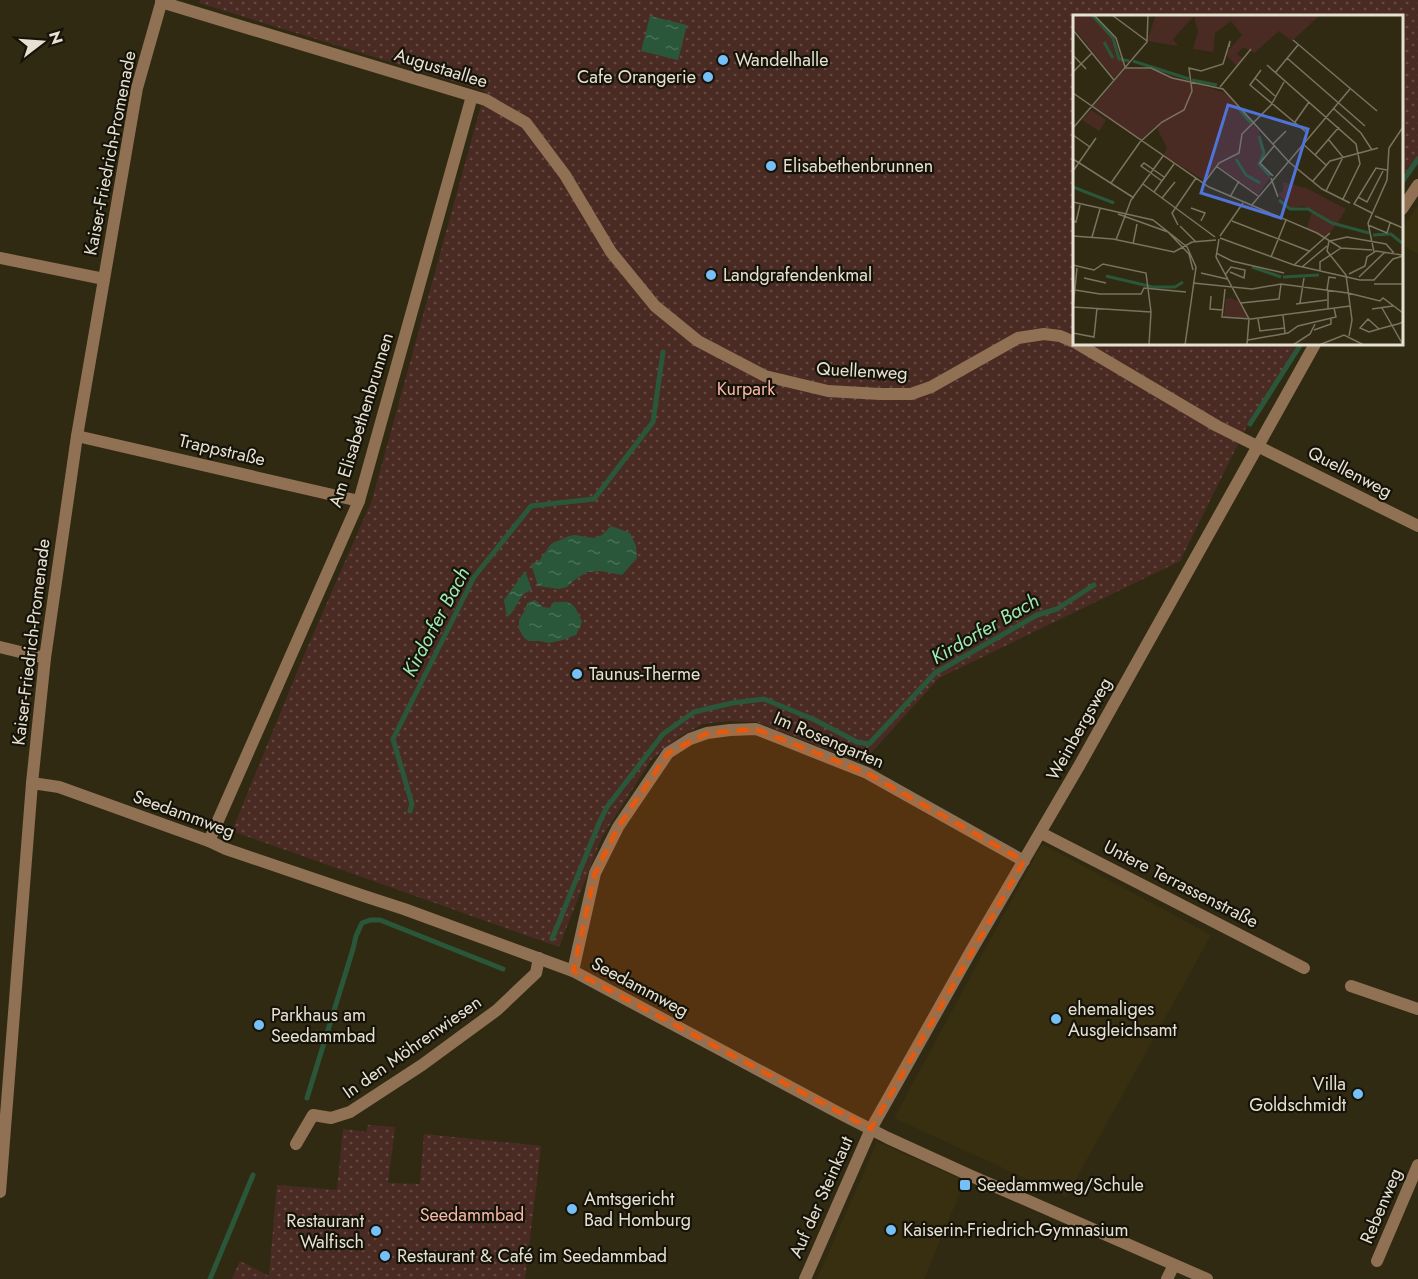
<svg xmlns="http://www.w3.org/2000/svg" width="1418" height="1279" font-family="Jost,sans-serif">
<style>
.built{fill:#382f10}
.park{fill:url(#park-dots)}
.water{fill:url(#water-ripples)}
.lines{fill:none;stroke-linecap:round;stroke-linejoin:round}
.stream{stroke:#2a573a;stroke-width:5}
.street{stroke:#917154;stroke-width:12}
.marked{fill:#e8590c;fill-opacity:0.2;stroke:#e8590c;stroke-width:4.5;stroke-dasharray:12 8;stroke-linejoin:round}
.poi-dot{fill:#77bff7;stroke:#161309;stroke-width:2}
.labels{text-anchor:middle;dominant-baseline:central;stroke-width:4.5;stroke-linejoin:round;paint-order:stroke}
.poi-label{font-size:18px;fill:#e6e1d3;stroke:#161309;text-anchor:start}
.street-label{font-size:18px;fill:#e6e1d3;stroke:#161309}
.park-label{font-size:18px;fill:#f9b7a8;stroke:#161309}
.water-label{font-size:20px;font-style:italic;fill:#9fe7b4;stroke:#161309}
.inset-river{fill:none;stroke:#2a573a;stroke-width:3}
.inset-road{fill:none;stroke:#797360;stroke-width:1.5}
.view{fill:#4f73d7;fill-opacity:0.15;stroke:#4f73d7;stroke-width:3}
.inset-edge{fill:none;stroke:#e6e1d3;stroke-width:3}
</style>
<defs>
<pattern id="park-dots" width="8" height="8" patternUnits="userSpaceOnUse" patternTransform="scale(1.5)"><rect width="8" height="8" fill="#4a2b24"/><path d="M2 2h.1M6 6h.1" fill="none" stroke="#644943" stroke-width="1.8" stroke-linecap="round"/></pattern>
<pattern id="water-ripples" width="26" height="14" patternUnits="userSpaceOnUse" patternTransform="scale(1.5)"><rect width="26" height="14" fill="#2a573a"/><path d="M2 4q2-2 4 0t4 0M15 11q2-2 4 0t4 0" fill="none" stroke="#496f56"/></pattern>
</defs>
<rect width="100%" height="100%" fill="#312a13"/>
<g class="built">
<polygon points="1418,206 1418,254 1402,245 1402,228"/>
<polygon points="1042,844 1211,935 1066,1197 894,1118"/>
<polygon points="877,1142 965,1181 924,1279 817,1279"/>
</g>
<g class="park">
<polygon points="200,0 1418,0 1418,164 1402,186 1402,16 1074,16 1074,344 1299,344 1246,428 1180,561 939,678 862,763 757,722 729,721 703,724 679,737 651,760 602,837 559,947 232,831 302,660 372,500 485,91 199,3"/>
<polygon points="368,1125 395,1127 388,1183 420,1184 424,1134 541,1146 525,1279 232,1279 240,1261 269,1276 277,1185 337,1190 343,1129 366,1132"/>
</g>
<g class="water">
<polygon points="650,16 687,25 678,60 641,51"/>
<polygon points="611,526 630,533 636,546 637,558 622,575 600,571 587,572 573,581 567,587 559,589 538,586 531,564 539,561 551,544 569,536 575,535 594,538 602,535"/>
<path d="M525 571 532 590C517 594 519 608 507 617L504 600Z"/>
<path d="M535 600 543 607 550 608 552 603C572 599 575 604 582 622L576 635 563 640 549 643 540 641H529L524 638 519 629V620L524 612 527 603Z"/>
</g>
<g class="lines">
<g class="stream">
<polyline points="1402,182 1418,159"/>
<polyline points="1250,424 1301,344"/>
<polyline points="410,811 412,804 393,739 474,577 531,506 594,499 653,422 663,352"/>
<polyline points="552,939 600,821 607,807 663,734 694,712 732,703 764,699 815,720 857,742 869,744 935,673 1037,615 1057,609 1094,585"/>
<polyline points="307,1098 353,949 356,936 362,923 370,920 380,920 503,969"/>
<polyline points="210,1279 253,1175"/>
</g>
<g class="street">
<polyline points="161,2 486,100 526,123 565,175 611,252 655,306 698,341 765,376 828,391 880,394 911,394 931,387 1018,338 1044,334 1060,336 1074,342"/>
<polyline points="1402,209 1418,185"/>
<polyline points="0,258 104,279"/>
<polyline points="1078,344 1217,426 1418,526"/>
<polyline points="77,436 359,501"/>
<polyline points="0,647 45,658"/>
<polyline points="32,783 59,787 209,841 226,849 364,896 404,909 573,971 839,1113 888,1138 969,1175 1207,1279"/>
<polyline points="1041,833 1304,968"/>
<polyline points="209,841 359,501 472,96"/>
<polyline points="573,971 595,873 618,827 668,753 690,739 707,733 730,730 756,729 779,738 867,773 1024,861"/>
<polyline points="1351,986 1418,1009"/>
<polyline points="296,1144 313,1115 331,1118 350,1112 422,1065 497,1010 536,973 539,958"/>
<polyline points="0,1192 32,783 45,658 77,436 137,88 162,0"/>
<polyline points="1377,1261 1418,1165"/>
<polyline points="805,1279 871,1129 971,951 1079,766 1315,344"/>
<polyline points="1167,1279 1174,1265"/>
</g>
</g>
<path class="marked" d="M756 729 867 773 1024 861 871 1129 573 971 595 873 618 827 668 753 707 733Z"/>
<g class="poi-dot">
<circle cx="723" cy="60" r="6"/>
<circle cx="708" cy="77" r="6"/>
<circle cx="771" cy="166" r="6"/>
<circle cx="711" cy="275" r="6"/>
<circle cx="577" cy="674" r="6"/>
<circle cx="1056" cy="1019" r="6"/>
<circle cx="259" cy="1025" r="6"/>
<circle cx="1358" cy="1094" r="6"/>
<rect x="959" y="1179" width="12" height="12" rx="3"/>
<circle cx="572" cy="1209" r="6"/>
<circle cx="891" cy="1230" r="6"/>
<circle cx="376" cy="1231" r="6"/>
<circle cx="385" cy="1256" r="6"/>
</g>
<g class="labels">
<g class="poi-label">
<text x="735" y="60">Wandelhalle</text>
<text x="696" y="77" text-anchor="end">Cafe Orangerie</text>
<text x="783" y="166">Elisabethenbrunnen</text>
<text x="723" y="275">Landgrafendenkmal</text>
<text x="589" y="674">Taunus-Therme</text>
<text x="1068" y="1009">ehemaliges<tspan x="1068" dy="21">Ausgleichsamt</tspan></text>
<text x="271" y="1015">Parkhaus am<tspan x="271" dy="21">Seedammbad</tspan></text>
<text x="1346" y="1084" text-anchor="end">Villa<tspan x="1346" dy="21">Goldschmidt</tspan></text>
<text x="977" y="1185">Seedammweg/Schule</text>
<text x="584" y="1199">Amtsgericht<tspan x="584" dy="21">Bad Homburg</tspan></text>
<text x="364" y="1221" text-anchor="end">Restaurant<tspan x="364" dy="21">Walfisch</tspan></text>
<text x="903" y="1230">Kaiserin-Friedrich-Gymnasium</text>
<text x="397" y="1256">Restaurant &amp; Café im Seedammbad</text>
</g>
<g class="street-label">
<text transform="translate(441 68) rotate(17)">Augustaallee</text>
<text transform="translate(110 153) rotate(-79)">Kaiser-Friedrich-Promenade</text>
<text transform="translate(862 371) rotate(3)">Quellenweg</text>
<text transform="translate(361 420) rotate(-73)">Am Elisabethenbrunnen</text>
<text transform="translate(222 450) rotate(13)">Trappstraße</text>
<text transform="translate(1350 472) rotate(27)">Quellenweg</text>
<text transform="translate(31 642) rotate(-83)">Kaiser-Friedrich-Promenade</text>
<text transform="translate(1079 729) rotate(-61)">Weinbergsweg</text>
<text transform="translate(829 740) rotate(23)">Im Rosengarten</text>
<text transform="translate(184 814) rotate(20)">Seedammweg</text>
<text transform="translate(1181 884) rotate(27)">Untere Terrassenstraße</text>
<text transform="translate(640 987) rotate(28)">Seedammweg</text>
<text transform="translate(412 1047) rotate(-35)">In den Möhrenwiesen</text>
<text transform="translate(821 1197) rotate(-66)">Auf der Steinkaut</text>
<text transform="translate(1381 1206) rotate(-67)">Rebenweg</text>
</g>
<g class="park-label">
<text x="746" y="389">Kurpark</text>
<text x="472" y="1215">Seedammbad</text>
</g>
<g class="water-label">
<text transform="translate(436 622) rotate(-62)">Kirdorfer Bach</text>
<text transform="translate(985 629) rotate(-30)">Kirdorfer Bach</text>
</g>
</g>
<g transform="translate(1073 15)">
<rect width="330" height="330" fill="#312a13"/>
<path d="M158 283 165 286 175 304 151 302 153 284Z" fill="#4a2b24"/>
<path d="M83 0H247L219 26 206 16 181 38 170 32 164 39 170 44 164 51 152 39 169 20 158 6 142 18 140 37 120 34 125 16 121 1 100 24 105 31 74 26Z" fill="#4a2b24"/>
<path d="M239 197 263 210 253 222 234 213Z" fill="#4a2b24"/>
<path d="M0 0H21L43 27 51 52 41 63 0 12ZM52 54H77L155 79 186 116 192 139 187 150 198 162 185 180 143 150 132 166 91 140 94 133 83 111 67 125 19 93ZM18 95 33 105 26 116 9 105ZM210 167 233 173 273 194 264 209 231 191 218 193 205 179 210 176Z" fill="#4a2b24"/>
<path class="inset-river" d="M19 0 40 23 46 44 56 46M31 27 40 43M60 46 116 64M119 65 144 70M166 94 178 108M186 121 191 138 186 149 197 161M163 144 173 160 187 168M0 172 41 188M206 185 217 194H235L259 208 296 218M300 220 318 219 329 228M179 252 208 262M33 261 80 272H102L110 267M210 262 246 260"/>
<path class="inset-road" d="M21 0 43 23 52 52M39 0 74 26M0 15 41 65M220 25 304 96M0 40 13 54M214 43 292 111M194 50 283 129 287 149 270 184M52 53H78L99 63 150 74 216 147 249 174 277 188M188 55 177 70 233 117M0 57 19 38M202 58 225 30M182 63 202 81M147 72 178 34M0 78 136 172 244 218 268 233 299 235M260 93 288 118 299 135M222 107 236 87M0 113 74 27 75 0M0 120 17 132M200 129 213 116M230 129 253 150M242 140 266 112M0 144 61 183M143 151 185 181M0 156 23 123M200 161 187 148 201 131M198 163 205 182M89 166 68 151 71 148 91 162M240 166 257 146 305 133M38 168 67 127 89 107 111 95 119 76 116 53 128 56 150 49 157 26 156 32M131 168 146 148 166 138 169 119 198 90 211 67M70 169 142 222M253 176 270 142 255 124M81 177 101 149M157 182 166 166M285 182 294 187 310 156M89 183 102 167M0 187 80 205 114 232 123 252 112 330M178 191 277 74M118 193 132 198 128 206M299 198 281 189 303 153 314 155M45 199 95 217 116 239 120 255M302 201 330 213M0 206 3 207 7 190M159 206 236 236M105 210 99 198 123 163M295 210 314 218 317 208M107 211 123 227M0 221 40 224 101 237 119 227 143 225M147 221 170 188M19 222 27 194M147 223 221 250 287 265M146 224 143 242 176 304 174 330M43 225 58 185 90 141M256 226 254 236 273 260 279 305 276 321M257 226 274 222 313 229 321 238M60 229 64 209M301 237 295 208 314 165 316 133 330 112M143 238 159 246 211 258M198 242 213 205M0 250 21 255 30 249 73 258 78 297 76 330M221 250 257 218M229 252 254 231M247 256V247L268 233M128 258 154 264M276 259 292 251 294 242 303 236 329 240M152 260 158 252 172 255 171 263 157 257M286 262 312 237M11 263 33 268M286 265H301L320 244 330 241M120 268 179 274 208 269 275 278 307 286 310 283 330 298M301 269H330M152 274 149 302 178 304 277 291M2 275 27 279H68L71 273 113 277M254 275 256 262 263 263M255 275V294M138 281 137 294 150 295M168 288 206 284 208 269M227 288 231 263M223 289 254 285M0 292 78 297M0 293 4 253M309 293 329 328M299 294 320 291M210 300 212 318M185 304 187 316 212 313M306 314 295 304 287 313 296 317 306 314 317 311 325 309 330 307M241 315 258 309V304M0 318 21 322 24 293M175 325 215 318 225 311 263 302 261 293M220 330 237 319 242 309M246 330 271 320 291 330"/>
<path class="view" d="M155 90 235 114 208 203 128 178Z"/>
<rect width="330" height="330" class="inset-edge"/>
</g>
<g transform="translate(42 42) rotate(73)" stroke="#161309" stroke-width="4.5" paint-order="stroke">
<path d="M0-4.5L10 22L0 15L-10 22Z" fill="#e6e1d3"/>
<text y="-9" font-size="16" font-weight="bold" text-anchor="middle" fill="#e6e1d3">N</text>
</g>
</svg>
